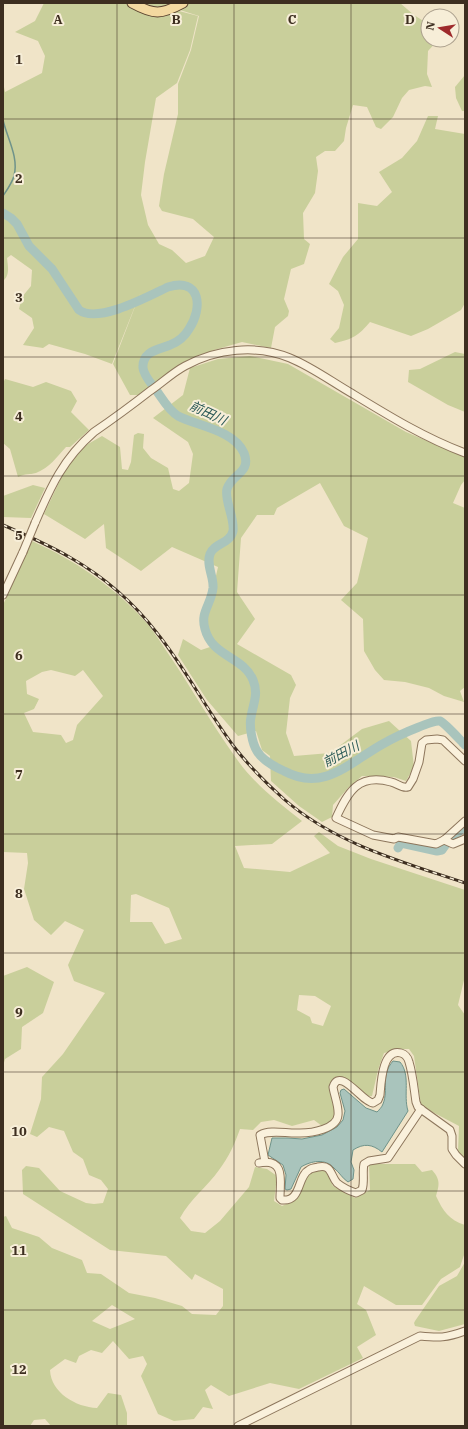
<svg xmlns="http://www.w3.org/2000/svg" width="468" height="1429" font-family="'IBM Plex Serif','Noto Sans JP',serif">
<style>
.green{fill:#c9cf9b;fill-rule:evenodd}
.water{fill:#a9c4bc;stroke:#6f938a}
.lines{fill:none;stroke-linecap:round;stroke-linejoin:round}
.stream{stroke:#6f938a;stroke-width:1.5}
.river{stroke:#a9c4bc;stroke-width:9}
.minor-casing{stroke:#8d765c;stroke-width:9}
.major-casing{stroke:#5b4430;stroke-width:11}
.minor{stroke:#faf1dc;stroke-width:7}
.major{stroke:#f3d9a0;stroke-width:9}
.rail-casing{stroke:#3d2e20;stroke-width:3}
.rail{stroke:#f7eed8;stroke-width:1.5;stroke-dasharray:4.5;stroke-linecap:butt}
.minor-bridge-casing{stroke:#8d765c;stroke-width:9;stroke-linecap:butt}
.minor-bridge{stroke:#faf1dc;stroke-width:7}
.grid{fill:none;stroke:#3d2e20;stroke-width:1;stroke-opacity:0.55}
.labels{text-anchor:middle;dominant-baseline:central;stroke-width:4;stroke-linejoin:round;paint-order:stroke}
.water-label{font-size:13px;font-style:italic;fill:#2f5d5a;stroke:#f7eed8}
.grid-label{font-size:13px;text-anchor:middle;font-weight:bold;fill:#3d2e20;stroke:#f7eed8;stroke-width:4;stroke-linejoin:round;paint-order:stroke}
</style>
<rect width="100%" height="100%" fill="#f0e4c8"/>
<g class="green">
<path d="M44 3H127L137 9 161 16 179 11 198 16 190 50 177 83 156 98 145 162 141 195 148 225 159 244 172 250 186 263 205 256 214 237 193 219 162 211 159 206 164 174 178 114V84L191 50 199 16 180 10H162L138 3H400L414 15 428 24V40H438L428 51 427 74 432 87 425 86 409 90 402 98 393 117 381 129 376 127 367 107 353 105 346 128 344 141 335 151H325L316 157 318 171 315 193 303 213 304 239 310 244 304 264 291 269 284 299 289 311 288 316 275 327 271 348 242 342 214 350 191 359 140 395H130L113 364 141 291 112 364 85 354 49 344 43 348 23 345 34 328 32 318 19 309 22 297 31 286 32 270 11 255 7 258C8 267 10 275 3 281V82L5 92 42 73 45 56 38 41 15 32 35 21Z"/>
<polygon points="465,75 465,111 462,111 456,98 455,87"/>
<path d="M428 116H438L435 129 465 134V303L461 310 428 329 411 336 370 322C358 336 353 339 335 343L330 339 339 328 344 305 338 291 329 284 343 257 358 239V203L377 206 392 192 379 172 402 158 417 141Z"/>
<polygon points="455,352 465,354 465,412 448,405 408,382 409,370 420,369"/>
<polygon points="250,356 288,364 406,432 465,457 465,480 461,485 453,503 465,508 465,687 460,691 464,702 444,696 429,688 405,682 384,680 375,670 364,651 363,619 341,600 357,583 368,538 344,526 320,483 277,508 274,515 257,515 241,538 237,592 255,619 237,644 291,675 296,685 290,698 286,733 294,756 330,753 362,729 389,721 411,741 414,767 406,781 394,777 362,776 348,788 333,805 332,817 322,822 299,806 271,781 270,756 262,750 256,731 238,736 207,700 178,655 183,639 201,650 210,647 207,615 218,567 172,547 141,571 106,548 104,524 85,539 44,514 64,472 81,448 102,436 120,447 122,469 128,470 131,462 134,435 138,433 144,434 143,448 151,458 168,468 173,489 179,491 189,483 193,454 188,442 153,418 183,395 190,368 218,359"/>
<path d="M5 379 33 387 46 382 71 391 77 401 71 412 89 430 70 447H66C57 457 49 468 36 473 29 475 26 473 18 477L10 449 3 443V383Z"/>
<polygon points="33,485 45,488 31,518 3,517 3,496"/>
<path d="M32 541C74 560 112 585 143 619 151 627 157 637 163 646 189 683 210 722 236 758 253 783 279 803 302 821L272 844 235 846 244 868 290 872 330 853 314 836 319 832 338 846 371 859 465 890V976L458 1005 465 1015V1159L458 1152 459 1126 421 1106 414 1056 409 1049H401L384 1053 378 1070 372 1096H366L344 1077H335L329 1086 335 1114 331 1123 322 1126 314 1120 292 1126 274 1120 261 1122 253 1130 240 1129C235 1143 229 1157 219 1170 207 1187 190 1199 180 1218L191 1231 205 1233 220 1221 249 1187 255 1167 267 1169 277 1176 274 1201 282 1206 295 1200 309 1173 326 1169 333 1186 355 1198 370 1190 369 1164H415L422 1172 432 1170C441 1180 439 1185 436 1196 443 1211 449 1220 465 1225V1252L460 1267 441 1279 422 1305H396L364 1286 357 1304 366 1310 376 1335 357 1347 363 1358 299 1389 270 1383 229 1396 211 1385 205 1390 213 1409 203 1407 194 1419 174 1421 158 1414 141 1376 147 1364 143 1356 129 1359 113 1341 102 1353 91 1350 79 1356 76 1363 65 1359 50 1370C51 1393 76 1407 97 1408L108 1393 121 1395 127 1413V1426H51L45 1419 34 1420 30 1426H3V1217L6 1216 12 1228 39 1237 52 1248 82 1260 87 1273 101 1274 129 1293 155 1298 182 1306 192 1314 216 1315 223 1306V1289L195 1274 192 1280 166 1256 110 1250 23 1194 22 1170 26 1166 39 1168 60 1191 86 1203 94 1204 103 1203 108 1189 101 1180 89 1175 83 1159 73 1152 64 1131 49 1127 37 1137 30 1134 41 1099 42 1077 63 1054 105 993 74 981 68 965 84 930 65 921 51 935 34 920 24 889 28 863 27 853 3 852V605ZM51 670 75 676 83 670 103 696 77 725 73 740 66 743 61 735 33 732 24 713 34 709 39 699 27 694 26 681 42 672ZM136 894 169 908 182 939 165 944 152 922H130L131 895ZM299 995 315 996 331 1006 323 1026 312 1023 310 1017 297 1010ZM112 1305 135 1319 110 1329 92 1321Z"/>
<polygon points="27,967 54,982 43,1013 22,1027 21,1049 5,1059 3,1066 3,976"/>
<polygon points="465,1262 465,1324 439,1331 415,1326 414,1323 415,1321 439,1286 457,1276"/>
</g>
<path class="water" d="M393 1061 400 1062C411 1075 403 1095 408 1111L382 1152C372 1144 364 1143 353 1150L351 1162 354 1170 353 1179 348 1182C342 1178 340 1173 334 1168 325 1158 311 1161 301 1167L291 1189 287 1190 285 1189 286 1175 283 1165 268 1155 272 1138H288L302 1139 322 1135 337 1127 343 1120 345 1111 340 1093 341 1090 344 1089 366 1108 377 1112C379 1110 382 1107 383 1104 389 1089 380 1076 393 1061Z"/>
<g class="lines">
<g class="stream">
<path d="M3 120C7 138 19 157 14 176 12 183 7 190 3 196"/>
<polyline points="3,197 3,199"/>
</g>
<g class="river">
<path d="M3 213 11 218 17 224 29 246 52 269 79 310C98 324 149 296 168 287 201 277 203 308 189 329 185 336 178 342 170 345 158 350 142 351 143 368 144 376 151 383 156 390 162 398 168 410 178 416 197 426 234 430 244 453 252 473 231 474 227 489 224 500 235 518 233 531 230 544 214 543 210 554 206 566 214 577 213 588 211 605 200 612 205 629 212 657 243 656 253 680 259 694 253 704 251 717 249 726 252 743 257 751 262 760 275 767 284 771 323 792 348 764 381 745 393 738 406 732 419 727 425 725 434 720 440 721 445 723 460 740 465 745"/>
<polyline points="398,848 401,843 437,851 442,850 449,840 465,826"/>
</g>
<defs>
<g id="minor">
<path d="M35 523C51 486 63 459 94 432 113 419 132 405 150 391 162 383 172 373 185 366 216 349 256 344 290 358 312 367 332 382 353 394 389 416 425 438 465 453"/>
<polyline points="3,595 23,552"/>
<path d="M465 761 443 740 437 739 426 740 422 743 419 762 413 779 408 787C402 789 397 783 391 782 358 773 348 792 336 818L373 835 394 839 398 837 436 844 444 840 465 821"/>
<polyline points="444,840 453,844 465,839"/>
<path d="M265 1162 260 1135C271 1129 287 1134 300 1133 312 1133 337 1129 338 1115 339 1106 334 1095 333 1087 340 1066 362 1102 373 1103L378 1100 380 1095C381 1084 382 1048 401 1053 405 1054 408 1058 409 1062 413 1075 414 1089 416 1102L418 1107 450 1130 452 1136V1149L456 1155 465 1164"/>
<path d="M259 1163C286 1158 280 1181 280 1198L282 1200C302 1202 297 1176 309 1170 311 1168 315 1168 318 1167 332 1164 330 1175 337 1183 342 1187 350 1191 356 1193L362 1190C365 1181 362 1173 364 1164L369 1161 388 1158 421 1109"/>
<path d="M238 1426 420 1336C439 1338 446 1338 465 1331"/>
</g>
<path id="major" d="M132 3C154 15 161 15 183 3"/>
</defs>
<use href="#minor" class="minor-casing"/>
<use href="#major" class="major-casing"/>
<use href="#minor" class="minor"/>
<use href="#major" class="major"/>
<defs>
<path id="rail" d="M3 525C26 535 49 545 71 558 104 577 134 603 157 633 186 669 207 711 235 748 250 767 267 784 285 800 336 844 403 862 465 883"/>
</defs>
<use href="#rail" class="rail-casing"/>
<use href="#rail" class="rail"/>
<defs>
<polyline id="minor-bridge" points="23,552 35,523"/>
</defs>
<use href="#minor-bridge" class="minor-bridge-casing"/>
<use href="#minor-bridge" class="minor-bridge"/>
</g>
<path class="grid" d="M117 3V1426M234 3V1426M351 3V1426M3 119H465M3 238H465M3 357H465M3 476H465M3 595H465M3 714H465M3 834H465M3 953H465M3 1072H465M3 1191H465M3 1310H465"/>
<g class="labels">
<g class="water-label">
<text transform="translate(208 413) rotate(25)">前田川</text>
<text transform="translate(341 754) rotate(-28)">前田川</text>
</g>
</g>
<g class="grid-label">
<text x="58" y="24">A</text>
<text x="176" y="24">B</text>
<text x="292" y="24">C</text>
<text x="410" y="24">D</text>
<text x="19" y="64">1</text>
<text x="19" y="183">2</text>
<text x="19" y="302">3</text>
<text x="19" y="421">4</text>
<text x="19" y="540">5</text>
<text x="19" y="660">6</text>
<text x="19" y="779">7</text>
<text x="19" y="898">8</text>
<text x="19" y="1017">9</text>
<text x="19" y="1136">10</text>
<text x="19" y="1255">11</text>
<text x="19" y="1374">12</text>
</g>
<rect width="468" height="1429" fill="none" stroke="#3d2e20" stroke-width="8"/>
<g transform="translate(440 28) rotate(282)"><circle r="19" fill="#f7eed8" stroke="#ada18e"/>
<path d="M0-3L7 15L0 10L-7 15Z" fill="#9e2a2b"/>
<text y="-6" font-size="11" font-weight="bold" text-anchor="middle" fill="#3d2e20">N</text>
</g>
</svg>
